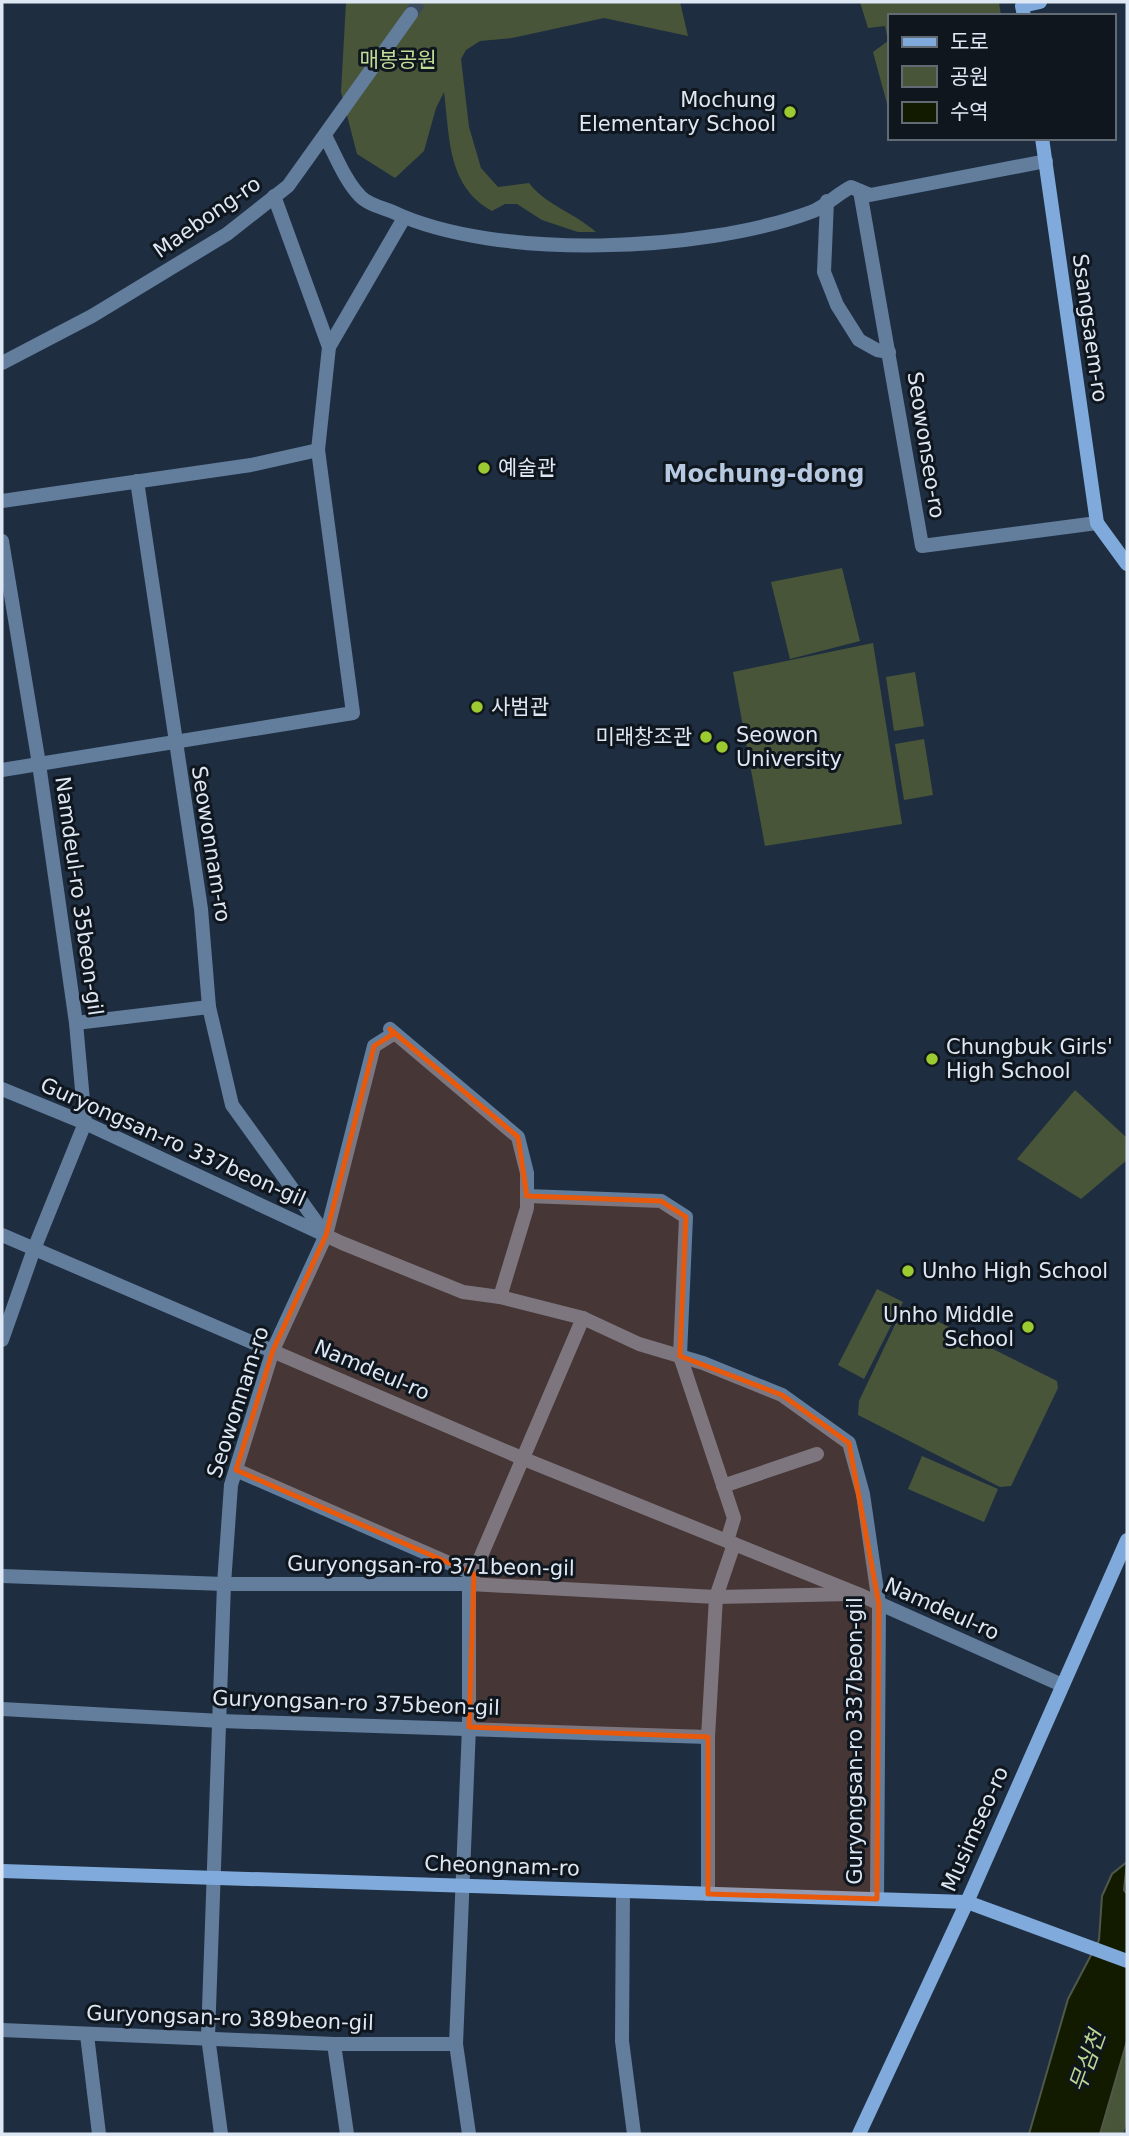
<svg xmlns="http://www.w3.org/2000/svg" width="1129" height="2136" font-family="'DejaVu Sans','Noto Sans KR',sans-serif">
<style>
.green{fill:#495538}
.water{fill:#121b00;stroke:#4f5849;stroke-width:2}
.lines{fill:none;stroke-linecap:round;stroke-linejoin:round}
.street-tunnel{stroke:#3b4a5b;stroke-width:14;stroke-dasharray:14 7;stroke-linecap:butt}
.street{stroke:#637d9c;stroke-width:14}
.secondary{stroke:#80aadb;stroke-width:14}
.marked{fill:#e8590c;fill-opacity:0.2;stroke:#e8590c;stroke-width:5;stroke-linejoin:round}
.poi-dot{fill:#9cca31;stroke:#0f161e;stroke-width:2.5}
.labels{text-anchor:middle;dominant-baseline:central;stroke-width:6;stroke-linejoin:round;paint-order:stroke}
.park-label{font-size:21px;fill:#c2dd98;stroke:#0f161e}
.poi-label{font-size:21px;fill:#dee8f4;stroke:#0f161e;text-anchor:start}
.street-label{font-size:21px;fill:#dee8f4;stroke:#0f161e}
.water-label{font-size:23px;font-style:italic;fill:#bcd792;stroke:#0f161e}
.quarter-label{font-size:24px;font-weight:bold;fill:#b6c9e1;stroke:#0f161e}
</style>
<rect width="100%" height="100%" fill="#1e2e40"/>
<g class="green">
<path d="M346 2H680L688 36 604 18 512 38 480 41 466 50 461 59 469 127 481 168 498 187 529 183C547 206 575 213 596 232H578L542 220 517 204H505L492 211C447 186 450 138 444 92L436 108 424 151 395 178 357 154 341 92Z"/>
<polygon points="860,2 999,2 1001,16 889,16 889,111 873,52 888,41 885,26 868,28"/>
<polygon points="842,568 860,641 790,659 771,582"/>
<polygon points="873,643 902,824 765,846 733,672"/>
<polygon points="915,672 924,726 894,731 886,677"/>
<polygon points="924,739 933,795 904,800 895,744"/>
<polygon points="1075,1090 1127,1138 1127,1160 1081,1199 1017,1159"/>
<polygon points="877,1289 903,1302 864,1379 838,1365"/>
<polygon points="909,1307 1057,1381 1058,1388 1011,1486 1000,1487 858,1415 859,1401 902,1310"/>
<polygon points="922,1456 998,1489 984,1522 908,1489"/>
<polygon points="1127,2041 1127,2123 1123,2134 1100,2134"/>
</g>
<polygon class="water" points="1127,1862 1124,1890 1127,1894 1127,2041 1100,2134 1029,2134 1068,1999 1099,1940 1102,1896 1112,1874"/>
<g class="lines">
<polyline class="street-tunnel" points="411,14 419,2"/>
<g class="street">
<path d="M325 136C335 154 345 181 360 196 367 204 383 208 393 212 497 261 703 252 811 212 825 207 837 194 851 187L870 195 1046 161"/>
<polyline points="860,191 922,546 1097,523"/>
<polyline points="274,196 329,347"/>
<polyline points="827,201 824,272 837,305 859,340 877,350 889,352"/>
<polyline points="2,363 92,316 227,234 288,186 411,14"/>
<polyline points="137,481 201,909 209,1007 232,1105 325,1234"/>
<polyline points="2,501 251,465 318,450"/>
<polyline points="2,541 39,764 76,1023 85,1123 34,1249 2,1340"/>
<polyline points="2,770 353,713 318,450 329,347 404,218"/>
<polyline points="76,1023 209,1007"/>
<polyline points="2,1089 85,1123 342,1243 463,1292 500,1297 583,1318 639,1344 703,1363 782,1395 849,1443 863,1494 879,1604 877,1899"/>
<polyline points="527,1196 661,1201 686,1217 680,1356 734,1518 727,1541"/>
<polyline points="2,1235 524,1459 858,1594 1062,1685"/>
<polyline points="236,1470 474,1574"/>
<polyline points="723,1486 817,1454"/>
<polyline points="2,1576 224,1584 469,1584 716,1597 850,1594"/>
<polyline points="2,1709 221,1721 708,1737"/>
<polyline points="623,1891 622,2041 634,2134"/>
<polyline points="708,1894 708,1737 716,1597 734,1544"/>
<polyline points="2,2030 334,2044 456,2044"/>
<polyline points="87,2035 99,2134"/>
<polyline points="334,2044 347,2134"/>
<polyline points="221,2134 208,2037 224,1584 231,1485 273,1350 326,1235 374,1046 393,1034 390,1029 518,1137 527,1173 527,1208 500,1297"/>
<polyline points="469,2134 456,2044 469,1727 469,1584 583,1318"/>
</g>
<g class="secondary">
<polyline points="1024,16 1022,6 1040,2"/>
<polyline points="1042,138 1097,523 1127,564"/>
<polyline points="2,1871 967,1902 1127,1961"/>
<polyline points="859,2134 967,1902 1127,1540"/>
</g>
</g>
<path class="marked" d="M390 1029 518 1137 527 1196 661 1201 686 1217 680 1356 782 1395 849 1443 879 1604 877 1899 708 1894V1737L469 1727 474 1574 236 1470 273 1350 326 1235 374 1046 393 1034Z"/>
<g class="poi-dot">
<circle cx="790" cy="112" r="7"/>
<circle cx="484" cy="468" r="7"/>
<circle cx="477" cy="707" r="7"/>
<circle cx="706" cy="737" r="7"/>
<circle cx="722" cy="747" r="7"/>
<circle cx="932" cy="1059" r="7"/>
<circle cx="908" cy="1271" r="7"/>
<circle cx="1028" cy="1327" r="7"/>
</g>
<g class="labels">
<g class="park-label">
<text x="398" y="60">매봉공원</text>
</g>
<g class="poi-label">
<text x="776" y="100" text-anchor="end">Mochung<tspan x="776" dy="24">Elementary School</tspan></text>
<text x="498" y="468">예술관</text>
<text x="491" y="707">사범관</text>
<text x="736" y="735">Seowon<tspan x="736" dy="24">University</tspan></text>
<text x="692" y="737" text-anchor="end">미래창조관</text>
<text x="946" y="1047">Chungbuk Girls'<tspan x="946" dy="24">High School</tspan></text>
<text x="922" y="1271">Unho High School</text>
<text x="1014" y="1315" text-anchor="end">Unho Middle<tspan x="1014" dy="24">School</tspan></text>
</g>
<g class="street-label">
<text transform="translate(207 217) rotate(-35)">Maebong-ro</text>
<text transform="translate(1090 328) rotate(82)">Ssangsaem-ro</text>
<text transform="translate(926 445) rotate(81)">Seowonseo-ro</text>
<text transform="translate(211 844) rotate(81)">Seowonnam-ro</text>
<text transform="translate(79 896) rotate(82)">Namdeul-ro 35beon-gil</text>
<text transform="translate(173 1142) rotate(24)">Guryongsan-ro 337beon-gil</text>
<text transform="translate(372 1370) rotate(23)">Namdeul-ro</text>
<text transform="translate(238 1402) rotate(-72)">Seowonnam-ro</text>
<text transform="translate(431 1566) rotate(1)">Guryongsan-ro 371beon-gil</text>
<text transform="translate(942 1609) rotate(24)">Namdeul-ro</text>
<text transform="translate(356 1703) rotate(2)">Guryongsan-ro 375beon-gil</text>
<text transform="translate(855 1741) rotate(-90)">Guryongsan-ro 337beon-gil</text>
<text transform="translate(975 1829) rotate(-66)">Musimseo-ro</text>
<text transform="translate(502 1866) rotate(2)">Cheongnam-ro</text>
<text transform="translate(230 2018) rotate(2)">Guryongsan-ro 389beon-gil</text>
</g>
<g class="water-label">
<text transform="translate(1087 2061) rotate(-70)">무심천</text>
</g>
<g class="quarter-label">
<text x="764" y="474">Mochung-dong</text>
</g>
</g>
<rect width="1129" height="2136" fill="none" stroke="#dee8f4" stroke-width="7"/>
<rect x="888" y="14" width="228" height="126" fill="#0f161e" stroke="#626a74" stroke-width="2"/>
<rect x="902" y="37" width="35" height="10" fill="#80aadb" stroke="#626a74" stroke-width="2"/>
<text x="950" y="49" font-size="21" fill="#dee8f4">도로</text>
<rect x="902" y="66" width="35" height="21" fill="#495538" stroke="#626a74" stroke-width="2"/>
<text x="950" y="84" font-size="21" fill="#dee8f4">공원</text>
<rect x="902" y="102" width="35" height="21" fill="#121b00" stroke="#626a74" stroke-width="2"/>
<text x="950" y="119" font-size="21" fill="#dee8f4">수역</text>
</svg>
